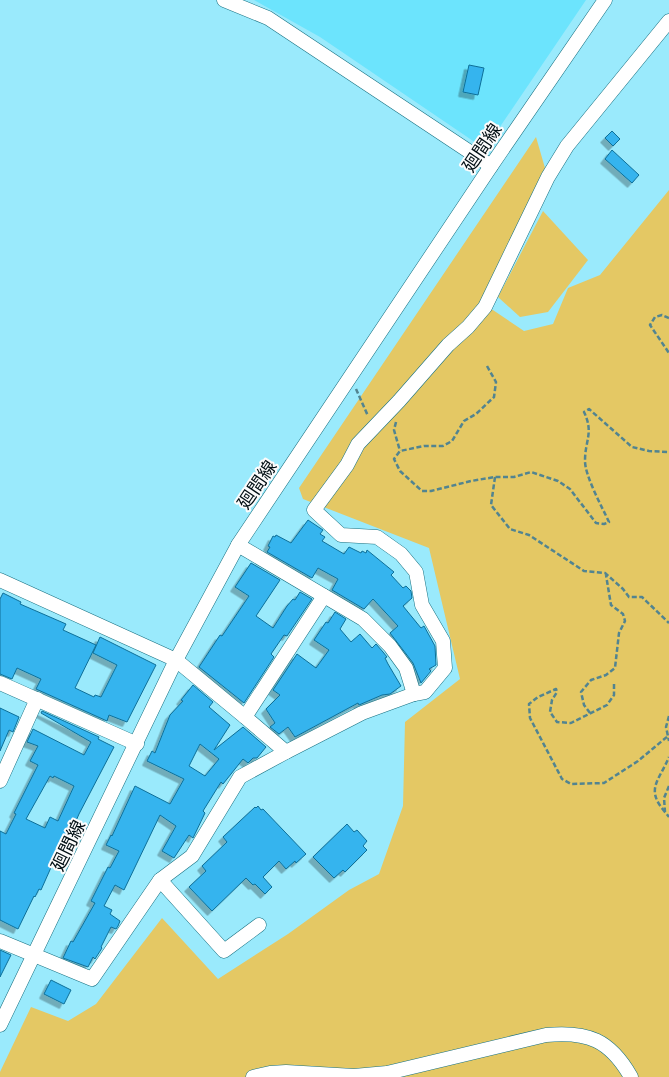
<svg xmlns="http://www.w3.org/2000/svg" width="669" height="1077" font-family="Literata,'Noto Sans JP',serif">
<style>
.built{fill:#6ce4fd}
.green{fill:#e4c864}
.building{fill:#35b4ee;stroke:#0e6f98;fill-rule:evenodd;filter:url(#shadow)}
.lines{fill:none;stroke-linecap:round;stroke-linejoin:round}
.minor-casing{stroke:#177081;stroke-width:15}
.path{stroke:#528490;stroke-width:2.5;stroke-dasharray:5 2.5;stroke-linecap:butt}
.minor{stroke:#fff;stroke-width:14}
.labels{text-anchor:middle;dominant-baseline:central;stroke-width:4;stroke-linejoin:round;paint-order:stroke}
.street-label{font-size:18px;fill:#000e13;stroke:#fcfcfc}
</style>
<defs>
<filter id="shadow"><feDropShadow dx="-4.5" dy="4.5" stdDeviation="0" flood-color="#0004"/></filter>
</defs>
<rect width="100%" height="100%" fill="#9aeafc"/>
<polygon class="built" points="254,0 586,0 489,143 479,145 320,37"/>
<g class="green">
<polygon points="536,137 545,168 481,302 524,331 553,324 568,288 600,275 669,190 669,1077 0,1077 0,1072 31,1007 68,1021 96,1004 162,918 218,979 288,934 349,890 379,874 403,806 405,722 460,679 429,548 303,499 299,488"/>
<polygon points="543,211 588,260 548,312 520,317 498,297"/>
</g>
<g class="building">
<polygon points="469,65 484,68 478,95 463,92"/>
<polygon points="612,131 620,139 613,146 605,138"/>
<polygon points="612,150 639,175 632,183 605,159"/>
<polygon points="308,520 323,530 320,534 325,537 322,541 344,554 349,547 361,553 362,551 366,553 367,550 394,572 391,575 403,588 406,586 411,591 412,598 403,606 421,628 424,626 435,646 436,665 429,669 431,671 421,683 413,663 390,633 398,626 373,599 364,609 332,590 338,579 318,568 312,578 267,552 270,547 268,546 273,536 275,537 276,535 291,543"/>
<polygon points="251,563 280,580 256,616 273,628 287,606 293,599 295,600 300,592 312,599 287,636 284,635 271,654 274,657 244,703 199,667 220,635 222,636 249,596 235,587"/>
<polygon points="3,593 21,602 20,604 66,624 63,630 96,645 75,688 94,697 95,695 101,697 117,665 93,653 100,637 156,665 127,722 109,715 107,721 36,689 41,679 17,668 12,679 0,674 0,599"/>
<polygon points="335,612 346,619 340,629 351,642 360,634 372,648 376,644 383,652 387,657 385,658 388,664 401,686 390,694 382,695 359,705 358,703 295,737 288,727 279,734 270,727 275,723 266,709 280,695 273,690 297,654 316,668 329,650 314,640 326,622 328,623"/>
<path d="M193 685 213 702 209 707 230 725 214 750 243 727 266 747 257 758H253L248 763 243 759 223 784 221 782 203 811 205 813 193 838 189 835 174 858 162 851 176 826 160 815 124 890 115 885 104 906 112 910 110 914 120 921 118 926 116 929 111 927 101 947 102 948 95 959 93 957 88 967 63 958 71 941 73 942 95 903 91 901 108 867 110 868 119 851 106 845 111 835 112 836 135 786 170 804 184 779 147 761 152 751 155 753 170 715 183 701 181 700ZM200 744 219 759 205 776 189 766Z"/>
<polygon points="0,708 19,717 13,732 9,730 0,751"/>
<path d="M42 711 99 737 98 739 114 747 79 814 65 846 63 845 54 864 53 863 41 890 39 889 35 897 34 896 18 929 0 920V831L6 834 16 814 14 813 38 765 30 761 38 746 27 742 33 729 84 755 91 742 41 713ZM50 776 53 778 54 776 74 786 58 821 50 817 45 828 26 819Z"/>
<polygon points="258,806 261,810 263,809 306,854 296,863 295,861 286,869 279,861 263,877 272,887 265,894 255,884 253,885 246,878 212,911 189,887 206,871 202,866 227,842 223,837 255,807 256,808"/>
<polygon points="347,824 354,832 357,830 367,841 363,846 367,850 345,872 343,870 334,878 313,857"/>
<polygon points="0,950 11,955 0,977"/>
<polygon points="51,980 71,990 64,1004 44,994"/>
</g>
<g class="lines">
<defs>
<g id="minor">
<polyline points="224,0 268,18 491,166"/>
<polyline points="238,545 363,619 390,646 406,668 414,694"/>
<polyline points="0,580 176,660 245,717 286,752"/>
<polyline points="0,683 137,744"/>
<polyline points="245,717 324,596"/>
<polyline points="0,781 37,699"/>
<polyline points="160,880 224,951 259,925"/>
<polyline points="0,941 92,979 160,880 192,856 240,777 286,752 362,713 414,694 425,692 445,668 443,641 422,605 416,572 401,554 377,537 341,535 314,510 347,465 358,444 399,401 448,345 468,327 485,307 548,177 567,146 669,21"/>
<polyline points="0,1025 176,660 238,545 491,166 605,0"/>
<path d="M253 1077 270 1073 286 1072 354 1076 387 1073 546 1035C588 1031 610 1040 631 1077"/>
</g>
</defs>
<use href="#minor" class="minor-casing"/>
<g class="path">
<polyline points="669,318 662,315 655,317 650,325 669,353"/>
<path d="M487 366 496 382 494 397 476 414 464 421 452 441 443 446H424L400 451 394 459 400 471 422 491H431L471 481 495 477H514L531 472 558 481 570 489 596 523 604 524 609 522C602 507 585 476 585 461 585 440 594 433 584 412L589 409 632 447 649 451 669 452"/>
<polyline points="356,389 368,416"/>
<polyline points="396,422 394,430 400,451"/>
<polyline points="495,477 491,505 510,529 529,535 584,571 605,573 623,589 629,597 642,597 669,623"/>
<polyline points="614,684 614,695 607,705 571,723 557,722 550,712 552,700 557,692 556,689 538,697 529,704 530,718 562,779 571,784 604,783 638,761 668,736"/>
<polyline points="590,713 584,705 581,692 591,680 606,675 615,668 619,633 625,621 623,614 611,605 606,575"/>
<polyline points="669,716 666,727 669,741"/>
<polyline points="669,786 664,798 665,812 669,817"/>
<path d="M665 812C645 789 659 781 669 757"/>
</g>
<use href="#minor" class="minor"/>
</g>
<g class="labels">
<g class="street-label">
<text transform="translate(481 147) rotate(-56)">廻間線</text>
<text transform="translate(256 484) rotate(-56)">廻間線</text>
<text transform="translate(67 845) rotate(-64)">廻間線</text>
</g>
</g>
</svg>
